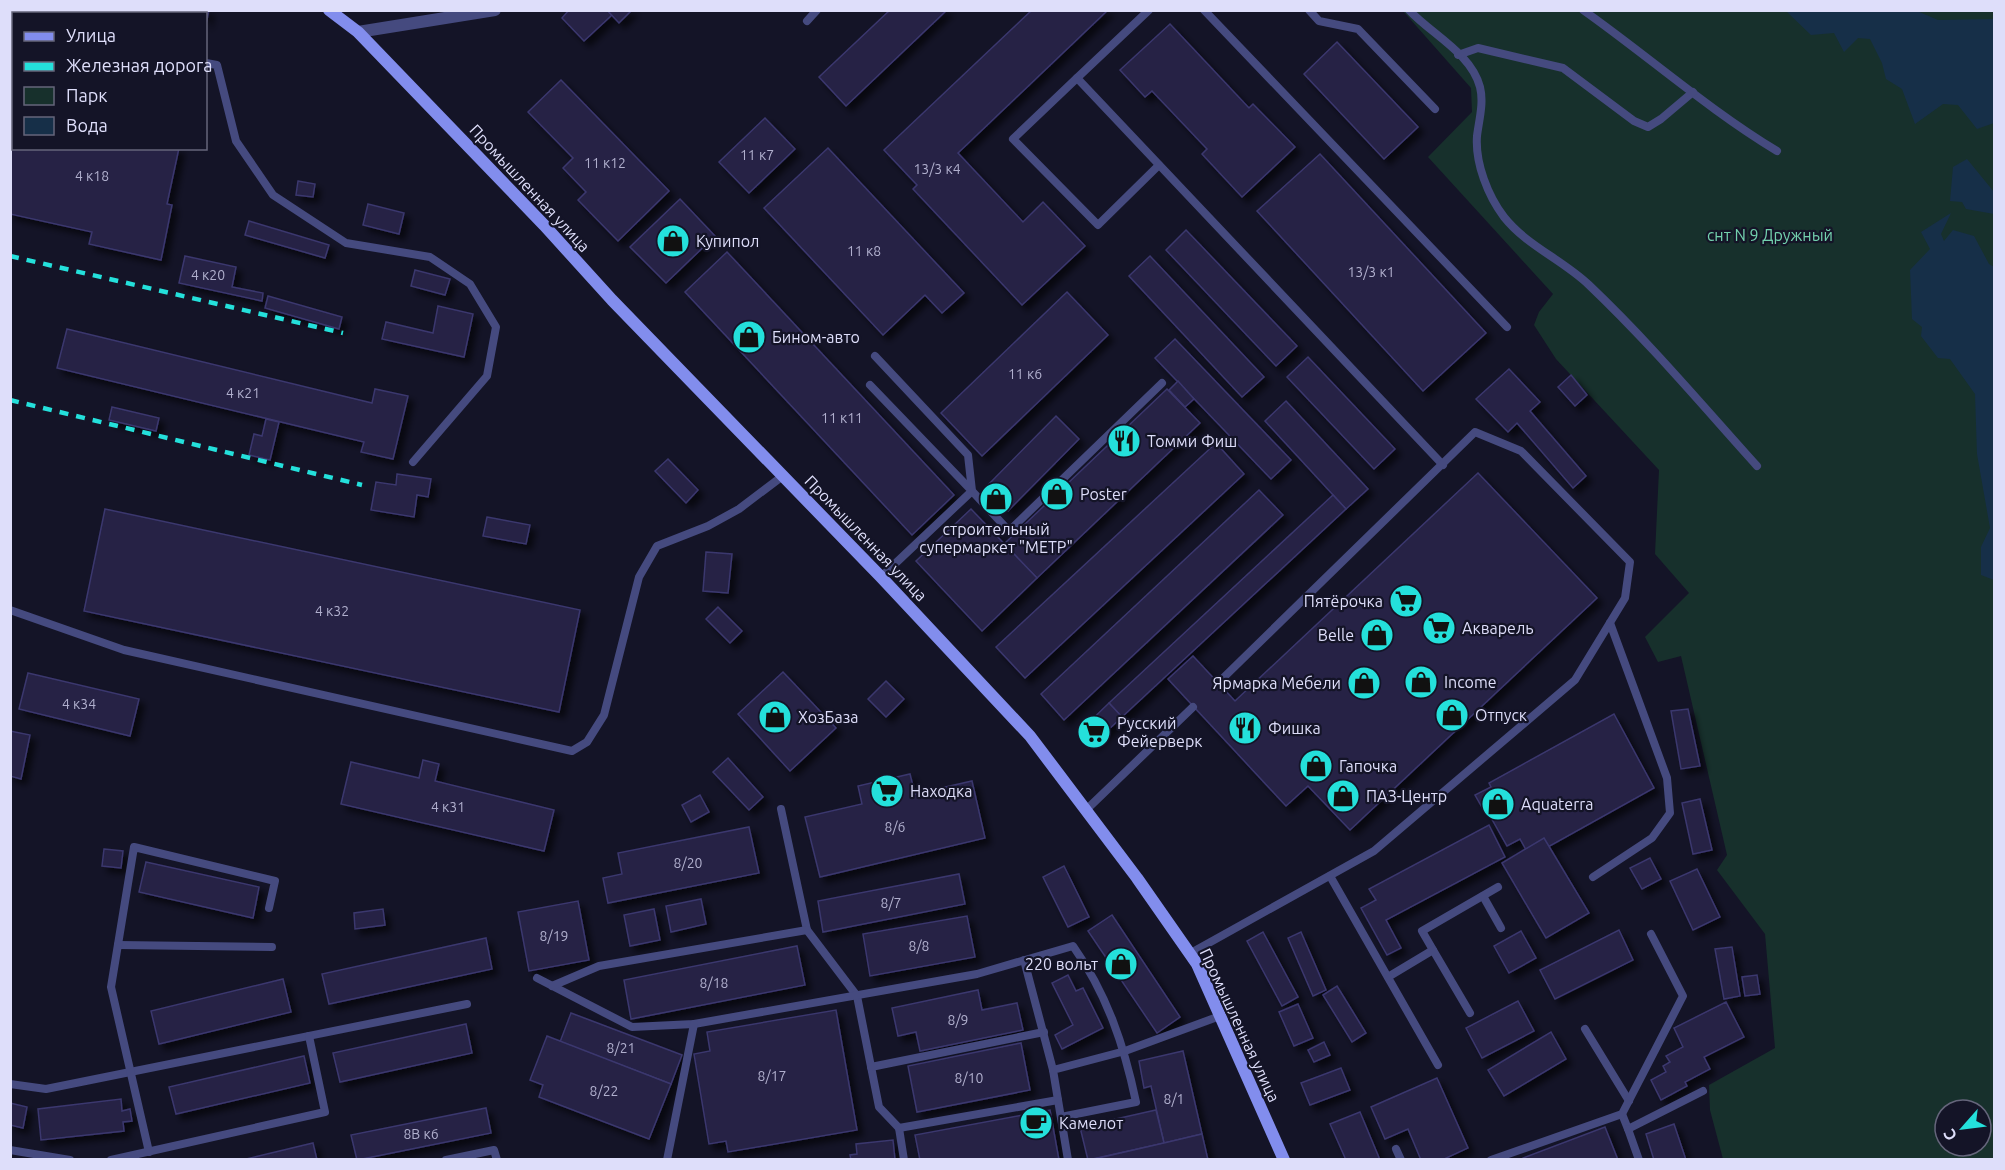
<svg xmlns="http://www.w3.org/2000/svg" width="2005" height="1170" font-family="Ubuntu,sans-serif">
<style>
.green{fill:#17302c;fill-rule:evenodd}
.water{fill:#162f48}
.building{fill:#252245;stroke:#3b376e;stroke-width:1.5;filter:url(#shadow)}
.lines{fill:none;stroke-linecap:round;stroke-linejoin:round}
.service{stroke:#454a7f;stroke-width:8}
.minor{stroke:#454a7f;stroke-width:12}
.secondary{stroke:#828ded;stroke-width:12}
.rail{stroke:#24e0db;stroke-width:4.5;stroke-dasharray:9 8;stroke-linecap:butt}
.labels{text-anchor:middle;dominant-baseline:central;stroke-width:4.5;stroke-linejoin:round;paint-order:stroke}
.number-label{font-size:14px;fill:#b0afcd}
.street-label{font-size:16px;fill:#dedefa;stroke:#141427}
.park-label{font-size:16px;fill:#73d1ae;stroke:#141427}
.poi-label{font-size:16px;fill:#dedefa;stroke:#141427;text-anchor:start}
</style>
<defs>
<filter id="shadow"><feDropShadow dx="5.5" dy="5.5" stdDeviation="3" flood-color="#0009"/></filter>
</defs>
<rect width="100%" height="100%" fill="#141427"/>
<path class="green" d="M1403 11H1994V1159H1723L1710 1110 1709 1085 1775 1048 1765 934 1717 870 1727 855 1681 656 1658 662 1645 637 1689 593 1655 554 1659 470 1556 359 1534 325 1539 312 1553 294 1428 157 1472 112 1471 88ZM1945 1110H1981V1146H1945Z"/>
<g class="water">
<polygon points="1917,11 1938,20 1994,19 1994,123 1977,129 1958,105 1943,104 1915,124 1902,89 1886,79 1882,63 1870,39 1858,38 1844,52 1834,33 1811,35 1786,11"/>
<polygon points="1967,159 1994,192 1994,214 1966,209 1962,202 1950,201 1953,167"/>
<polygon points="1951,213 1941,234 1944,241 1953,230 1974,236 1989,264 1994,267 1994,580 1981,575 1981,547 1990,528 1977,454 1975,394 1950,359 1938,358 1921,336 1922,327 1912,319 1910,270 1930,249 1921,232"/>
</g>
<g class="building">
<polygon points="40,10 209,10 206,24 206,14 53,14"/>
<polygon points="569,10 607,10 612,15 584,41 562,18"/>
<polygon points="607,10 632,10 619,23"/>
<polygon points="890,10 947,10 846,106 819,77"/>
<polygon points="1032,10 1108,10 958,153 1023,222 1043,202 1085,246 1022,305 913,189 917,185 884,150"/>
<polygon points="1170,24 1249,108 1253,104 1295,147 1242,197 1202,154 1207,149 1152,91 1145,97 1120,70"/>
<polygon points="1337,42 1418,127 1384,159 1304,74"/>
<polygon points="10,53 14,53 14,148 179,148 167,204 172,205 161,260 89,244 92,232 10,214"/>
<polygon points="561,80 669,191 618,241 578,200 586,192 563,168 573,158 528,112"/>
<polygon points="765,118 795,149 749,193 719,162"/>
<polygon points="828,148 964,293 942,313 925,295 883,335 764,208"/>
<polygon points="1320,154 1486,333 1423,391 1257,211"/>
<polygon points="298,181 315,184 313,197 296,195"/>
<polygon points="680,199 715,236 666,283 630,247"/>
<polygon points="368,204 404,213 399,234 363,225"/>
<polygon points="249,221 329,245 325,258 245,235"/>
<polygon points="1186,230 1297,346 1276,366 1166,250"/>
<polygon points="727,252 954,495 912,535 685,292"/>
<polygon points="185,256 236,267 232,287 263,293 262,301 179,283"/>
<polygon points="1150,256 1264,377 1242,397 1129,276"/>
<polygon points="415,270 450,279 445,295 411,286"/>
<polygon points="1067,292 1108,335 982,456 941,413"/>
<polygon points="268,296 342,317 339,329 265,308"/>
<polygon points="438,306 473,314 464,357 382,339 386,322 433,333"/>
<polygon points="67,329 372,403 375,389 408,396 393,459 361,452 364,442 57,368"/>
<polygon points="1175,339 1291,460 1271,479 1155,358"/>
<polygon points="1308,357 1395,449 1374,469 1287,377"/>
<polygon points="1509,369 1540,402 1530,411 1586,476 1573,488 1517,423 1508,432 1476,399"/>
<polygon points="1571,375 1587,395 1575,406 1558,387"/>
<polygon points="1178,381 1194,399 1185,407 1169,390"/>
<polygon points="1167,389 1200,423 1037,578 1004,544"/>
<polygon points="1286,401 1368,489 1346,509 1265,421"/>
<polygon points="112,407 159,418 156,431 109,420"/>
<polygon points="1056,416 1079,439 1008,511 985,488"/>
<polygon points="266,419 279,422 270,460 249,455 254,434 262,436"/>
<polygon points="1216,443 1244,474 1025,678 996,647"/>
<polygon points="668,459 698,490 686,503 655,471"/>
<polygon points="1478,473 1597,598 1350,830 1308,786 1286,806 1168,679 1193,656 1235,701"/>
<polygon points="397,474 431,479 428,497 417,495 414,517 371,510 376,482 396,485"/>
<polygon points="1259,490 1283,515 1064,720 1041,694"/>
<polygon points="1333,495 1346,509 1122,717 1109,703"/>
<polygon points="105,509 580,610 559,712 84,611"/>
<polygon points="971,509 1037,578 982,631 916,561"/>
<polygon points="487,517 530,525 526,544 483,536"/>
<polygon points="706,552 732,554 728,593 703,591"/>
<polygon points="718,607 742,631 730,643 706,619"/>
<polygon points="783,672 836,728 790,771 738,714"/>
<polygon points="28,673 139,699 130,736 19,709"/>
<polygon points="886,681 904,699 886,717 868,699"/>
<polygon points="1109,703 1122,717 1092,745 1079,732"/>
<polygon points="1688,709 1700,766 1681,769 1671,711"/>
<polygon points="1614,714 1654,788 1530,857 1520,839 1507,846 1485,807 1483,809 1475,795 1491,787 1489,783"/>
<polygon points="10,731 30,735 21,779 10,776"/>
<polygon points="728,758 763,797 749,810 713,772"/>
<polygon points="423,760 439,764 435,781 554,810 544,851 341,804 351,762 419,778"/>
<polygon points="910,774 915,794 972,781 985,838 820,877 805,817 862,804 858,786"/>
<polygon points="700,795 709,812 691,822 682,805"/>
<polygon points="1700,799 1712,850 1693,854 1682,803"/>
<polygon points="1489,825 1505,857 1386,920 1401,948 1387,955 1361,908 1376,900 1369,889"/>
<polygon points="749,827 759,873 608,903 603,878 622,874 618,853"/>
<polygon points="1544,838 1589,913 1546,938 1502,863"/>
<polygon points="104,849 123,851 121,868 102,866"/>
<polygon points="1650,858 1661,879 1642,889 1630,868"/>
<polygon points="146,862 259,887 253,918 139,892"/>
<polygon points="1064,866 1089,917 1068,927 1043,877"/>
<polygon points="1697,869 1720,917 1693,930 1670,881"/>
<polygon points="959,874 965,904 823,932 818,901"/>
<polygon points="701,899 706,924 671,932 666,906"/>
<polygon points="578,901 589,960 529,971 518,912"/>
<polygon points="383,909 385,925 355,929 354,913"/>
<polygon points="654,909 660,940 630,946 624,915"/>
<polygon points="1112,915 1180,1017 1157,1033 1088,931"/>
<polygon points="967,916 975,957 870,976 863,934"/>
<polygon points="1619,930 1633,960 1555,999 1540,970"/>
<polygon points="1521,931 1536,958 1509,973 1494,946"/>
<polygon points="1263,932 1298,997 1282,1006 1247,941"/>
<polygon points="1301,932 1326,990 1313,996 1288,938"/>
<polygon points="486,938 492,969 329,1004 322,974"/>
<polygon points="797,946 805,985 631,1019 624,980"/>
<polygon points="1732,947 1740,996 1724,999 1715,949"/>
<polygon points="1068,975 1076,991 1083,988 1103,1028 1062,1049 1055,1035 1073,1025 1052,983"/>
<polygon points="1757,975 1760,994 1745,996 1742,977"/>
<polygon points="283,979 291,1012 159,1044 151,1011"/>
<polygon points="1337,986 1366,1033 1352,1042 1323,995"/>
<polygon points="978,990 982,1010 1017,1003 1023,1030 920,1051 916,1032 898,1036 892,1008"/>
<polygon points="1518,1001 1534,1031 1482,1058 1466,1028"/>
<polygon points="1726,1002 1744,1037 1704,1057 1710,1069 1685,1082 1687,1086 1661,1100 1651,1080 1666,1072 1663,1066 1670,1062 1666,1056 1683,1047 1674,1028"/>
<polygon points="1298,1004 1313,1038 1294,1046 1279,1012"/>
<polygon points="836,1010 857,1130 728,1152 726,1141 709,1144 694,1054 710,1051 707,1032"/>
<polygon points="571,1013 682,1055 671,1084 560,1042"/>
<polygon points="466,1024 472,1053 340,1082 333,1053"/>
<polygon points="1551,1032 1566,1059 1504,1096 1488,1070"/>
<polygon points="547,1036 671,1084 649,1139 539,1097 543,1085 530,1080"/>
<polygon points="1324,1042 1330,1055 1314,1062 1308,1050"/>
<polygon points="1021,1043 1030,1090 917,1112 908,1066"/>
<polygon points="1183,1051 1202,1134 1164,1143 1151,1086 1144,1088 1139,1061"/>
<polygon points="304,1056 310,1083 176,1114 169,1087"/>
<polygon points="1341,1068 1350,1090 1310,1105 1301,1083"/>
<polygon points="1437,1078 1468,1148 1442,1160 1421,1160 1408,1129 1385,1139 1371,1107"/>
<polygon points="121,1099 122,1111 130,1109 132,1121 123,1122 124,1131 41,1140 38,1109"/>
<polygon points="10,1103 27,1107 23,1128 10,1125"/>
<polygon points="486,1108 491,1133 357,1160 351,1135"/>
<polygon points="1050,1110 1059,1160 920,1160 915,1135"/>
<polygon points="1156,1110 1164,1143 1088,1160 1080,1127"/>
<polygon points="1360,1112 1380,1160 1346,1160 1330,1124"/>
<polygon points="1674,1124 1686,1160 1654,1160 1646,1134"/>
<polygon points="1605,1127 1618,1160 1523,1160 1523,1158"/>
<polygon points="1202,1134 1208,1160 1090,1160 1164,1143"/>
<polygon points="893,1140 895,1160 851,1160 850,1155 857,1154 856,1144"/>
<polygon points="313,1143 317,1160 242,1160"/>
</g>
<g class="lines">
<g class="service">
<polyline points="1149,10 1077,78 1443,465"/>
<polyline points="1204,10 1507,327"/>
<polyline points="1309,10 1319,21 1358,29 1435,109"/>
<path d="M1409 10C1431 34 1471 53 1480 87 1484 103 1479 120 1477 136 1475 163 1488 196 1504 217 1527 246 1563 260 1589 285 1649 342 1702 405 1757 466"/>
<path d="M1583 10C1648 56 1709 110 1777 151"/>
<polyline points="807,21 817,10"/>
<polyline points="10,25 14,25"/>
<polyline points="1458,55 1478,48 1563,68 1634,121 1648,127 1661,119 1693,92"/>
<polyline points="206,63 217,65 236,141 273,195 346,243 430,257 470,284 496,327 487,376 413,462"/>
<polyline points="1077,78 1013,139 1098,225 1159,165"/>
<polyline points="875,356 968,455 972,491 1009,531 1162,383"/>
<polyline points="870,385 972,491 881,577"/>
<polyline points="10,610 124,650 572,751 587,742 604,715 639,577 657,546 708,526 739,509 784,475"/>
<polyline points="781,809 807,930 857,996 879,1107 899,1128 904,1160"/>
<polyline points="1085,811 1193,707"/>
<polyline points="1330,876 1438,1065"/>
<polyline points="1593,877 1652,838 1670,813 1667,778 1610,623"/>
<polyline points="1483,896 1501,928"/>
<polyline points="118,945 272,947"/>
<polyline points="1433,950 1422,931 1498,887"/>
<polyline points="1189,954 1374,851 1575,680 1625,598 1630,562 1521,451 1475,432 1218,683"/>
<polyline points="1024,960 1053,1070"/>
<polyline points="1388,977 1433,950 1470,1013"/>
<path d="M537 978 632 1027 694 1024 977 974 1073 946C1107 994 1124 1045 1136 1102L1061 1117"/>
<polyline points="552,986 599,966 807,930"/>
<polyline points="1585,1029 1629,1101"/>
<polyline points="871,1067 1044,1032"/>
<polyline points="10,1084 46,1089 467,1004"/>
<polyline points="1622,1114 1628,1129 1703,1091"/>
<polyline points="899,1128 1058,1100"/>
<polyline points="1628,1129 1639,1160"/>
<polyline points="1396,1149 1401,1160"/>
<polyline points="10,1150 70,1160"/>
<polyline points="149,1152 111,987 134,847 275,881 269,908"/>
<polyline points="111,1160 325,1112 309,1036"/>
<polyline points="446,1160 494,1150 497,1160"/>
<polyline points="667,1160 694,1024"/>
<polyline points="1068,1160 1053,1070 1125,1051 1220,1016"/>
<polyline points="1491,1160 1622,1114 1683,996 1651,934"/>
</g>
<polyline class="minor" points="358,32 495,10"/>
<polyline class="secondary" points="329,10 358,32 544,225 612,300 881,577 1030,736 1137,878 1197,964 1284,1160"/>
<g class="rail">
<polyline points="10,256 343,333"/>
<polyline points="10,400 362,485"/>
</g>
</g>
<defs>
<symbol id="shop-disc" viewBox="-11 -11 22 22"><circle r="9.5" fill="#24e0db" stroke="#141427"/><path d="M-5-2.5h2.3a2.7 3.5 0 0 1 5.4 0H5L5.5 6h-11ZM-1.5-2.5h3a1.5 2.3 0 0 0-3 0Z" fill="#111"/></symbol>
<symbol id="restaurant-disc" viewBox="-11 -11 22 22"><circle r="9.5" fill="#24e0db" stroke="#141427"/><path d="M-5-6h1v4h1v-4h1v4h1v-4h1v5L-1.5 .5V6h-2V.5L-5-1ZM5-6V6H3V1.5H1.5Q1.5-4 5-6Z" fill="#111"/></symbol>
<symbol id="supermarket-disc" viewBox="-11 -11 22 22"><circle r="9.5" fill="#24e0db" stroke="#141427"/><path d="M-6-5.5h2.5l.6 2H6L4.5 2H-2.5L-4.4-4H-6ZM-1.5 3.2a1.3 1.3 0 1 0 .1 0ZM3 3.2a1.3 1.3 0 1 0 .1 0Z" fill="#111"/></symbol>
<symbol id="cafe-disc" viewBox="-11 -11 22 22"><circle r="9.5" fill="#24e0db" stroke="#141427"/><path d="M-5.5-4.5H6V0H3Q3 3.5 0 3.5H-2.5Q-5.5 3.5-5.5 0ZM3-3.2v2h1.7v-2ZM-6 4.5H4V6H-6Z" fill="#111"/></symbol>
</defs>
<g fill-rule="evenodd">
<use href="#shop-disc" x="654" y="222" width="38" height="38"/>
<use href="#shop-disc" x="730" y="318" width="38" height="38"/>
<use href="#restaurant-disc" x="1105" y="422" width="38" height="38"/>
<use href="#shop-disc" x="1038" y="475" width="38" height="38"/>
<use href="#shop-disc" x="977" y="480" width="38" height="38"/>
<use href="#supermarket-disc" x="1387" y="582" width="38" height="38"/>
<use href="#supermarket-disc" x="1420" y="609" width="38" height="38"/>
<use href="#shop-disc" x="1358" y="616" width="38" height="38"/>
<use href="#shop-disc" x="1402" y="663" width="38" height="38"/>
<use href="#shop-disc" x="1345" y="664" width="38" height="38"/>
<use href="#shop-disc" x="1433" y="696" width="38" height="38"/>
<use href="#shop-disc" x="756" y="698" width="38" height="38"/>
<use href="#restaurant-disc" x="1226" y="709" width="38" height="38"/>
<use href="#supermarket-disc" x="1075" y="713" width="38" height="38"/>
<use href="#shop-disc" x="1297" y="747" width="38" height="38"/>
<use href="#supermarket-disc" x="868" y="772" width="38" height="38"/>
<use href="#shop-disc" x="1324" y="777" width="38" height="38"/>
<use href="#shop-disc" x="1479" y="785" width="38" height="38"/>
<use href="#shop-disc" x="1102" y="945" width="38" height="38"/>
<use href="#cafe-disc" x="1017" y="1104" width="38" height="38"/>
</g>
<g class="labels">
<g class="number-label">
<text x="757" y="155">11 к7</text>
<text x="605" y="163">11 к12</text>
<text x="937" y="169">13/3 к4</text>
<text x="92" y="176">4 к18</text>
<text x="864" y="251">11 к8</text>
<text x="1371" y="272">13/3 к1</text>
<text x="208" y="275">4 к20</text>
<text x="1025" y="374">11 к6</text>
<text x="243" y="393">4 к21</text>
<text x="842" y="418">11 к11</text>
<text x="332" y="611">4 к32</text>
<text x="79" y="704">4 к34</text>
<text x="448" y="807">4 к31</text>
<text x="895" y="827">8/6</text>
<text x="688" y="863">8/20</text>
<text x="891" y="903">8/7</text>
<text x="554" y="936">8/19</text>
<text x="919" y="946">8/8</text>
<text x="714" y="983">8/18</text>
<text x="958" y="1020">8/9</text>
<text x="621" y="1048">8/21</text>
<text x="772" y="1076">8/17</text>
<text x="969" y="1078">8/10</text>
<text x="604" y="1091">8/22</text>
<text x="1174" y="1099">8/1</text>
<text x="421" y="1134">8В к6</text>
</g>
<g class="street-label">
<text transform="translate(530 188) rotate(47)">Промышленная улица</text>
<text transform="translate(866 538) rotate(46)">Промышленная улица</text>
<text transform="translate(1240 1025) rotate(65)">Промышленная улица</text>
</g>
<g class="park-label">
<text x="1770" y="235">снт N 9 Дружный</text>
</g>
<g class="poi-label">
<text x="696" y="241">Купипол</text>
<text x="772" y="337">Бином-авто</text>
<text x="1147" y="441">Томми Фиш</text>
<text x="1080" y="494">Poster</text>
<text x="996" y="529" text-anchor="middle">строительный<tspan x="996" dy="18">супермаркет "МЕТР"</tspan></text>
<text x="1383" y="601" text-anchor="end">Пятёрочка</text>
<text x="1462" y="628">Акварель</text>
<text x="1354" y="635" text-anchor="end">Belle</text>
<text x="1444" y="682">Income</text>
<text x="1341" y="683" text-anchor="end">Ярмарка Мебели</text>
<text x="1475" y="715">Отпуск</text>
<text x="798" y="717">ХозБаза</text>
<text x="1117" y="723">Русский<tspan x="1117" dy="18">Фейерверк</tspan></text>
<text x="1268" y="728">Фишка</text>
<text x="1339" y="766">Гапочка</text>
<text x="910" y="791">Находка</text>
<text x="1366" y="796">ПАЗ-Центр</text>
<text x="1521" y="804">Aquaterra</text>
<text x="1098" y="964" text-anchor="end">220 вольт</text>
<text x="1059" y="1123">Камелот</text>
</g>
</g>
<rect width="2005" height="1170" fill="none" stroke="#dedefa" stroke-width="24"/>
<rect x="12" y="12" width="195" height="138" fill="#141427" stroke="#65657b" stroke-width="1.5"/>
<rect x="24" y="32" width="30" height="9" fill="#828ded" stroke="#65657b" stroke-width="1.5"/>
<text x="66" y="42" font-size="18" fill="#dedefa">Улица</text>
<rect x="24" y="62" width="30" height="9" fill="#24e0db" stroke="#65657b" stroke-width="1.5"/>
<text x="66" y="72" font-size="18" fill="#dedefa">Железная дорога</text>
<rect x="24" y="87" width="30" height="18" fill="#17302c" stroke="#65657b" stroke-width="1.5"/>
<text x="66" y="102" font-size="18" fill="#dedefa">Парк</text>
<rect x="24" y="117" width="30" height="18" fill="#162f48" stroke="#65657b" stroke-width="1.5"/>
<text x="66" y="132" font-size="18" fill="#dedefa">Вода</text>
<g transform="translate(1963 1128) rotate(242)"><circle r="28" fill="#141427" stroke="#65657b" stroke-width="1.5"/>
<path d="M0-4.5L10 22L0 15L-10 22Z" fill="#24e0db"/>
<text y="-9" font-size="16" font-weight="bold" text-anchor="middle" fill="#dedefa">С</text>
</g>
</svg>
